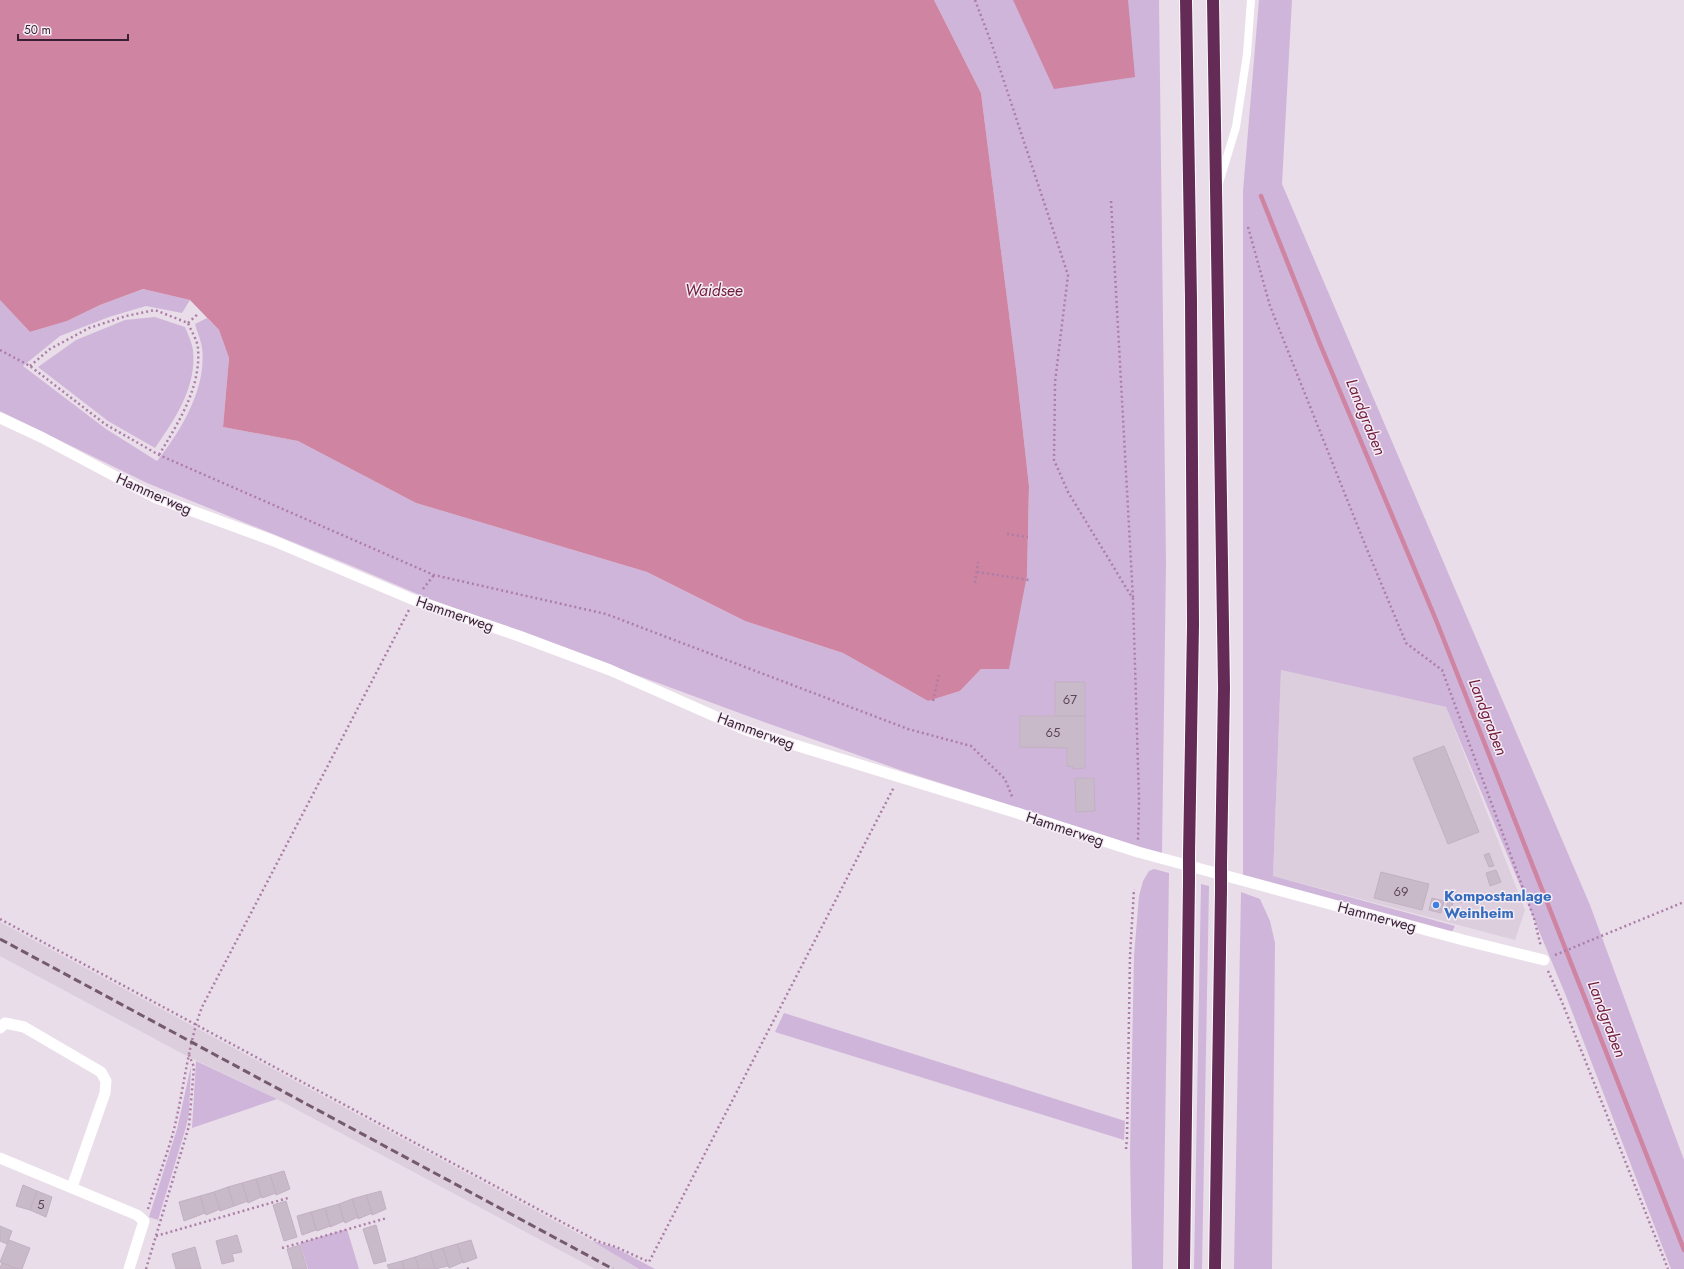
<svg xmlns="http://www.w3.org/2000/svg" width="1684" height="1269" font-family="Jost,sans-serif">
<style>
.built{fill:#dccedd}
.green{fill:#d0b5da}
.water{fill:#cf84a2}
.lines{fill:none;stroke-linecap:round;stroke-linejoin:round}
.stream{stroke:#cf84a2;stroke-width:4.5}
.building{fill:#c9bac9;stroke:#c2b0c2}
.motorway-casing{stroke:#fff;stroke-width:14}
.path{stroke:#ac7ea6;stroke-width:2.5;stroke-dasharray:2 3;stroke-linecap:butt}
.service{stroke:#fff;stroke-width:8}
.minor{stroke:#fff;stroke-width:11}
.motorway{stroke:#632b56;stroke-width:12}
.rail{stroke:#74596f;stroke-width:3;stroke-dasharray:8 4;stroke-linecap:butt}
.motorway-bridge-casing{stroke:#fff;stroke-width:14;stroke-linecap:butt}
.motorway-bridge{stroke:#632b56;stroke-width:12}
.shop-dot{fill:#3f7fe0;stroke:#f5edf6;stroke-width:1.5}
.labels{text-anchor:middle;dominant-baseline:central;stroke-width:3;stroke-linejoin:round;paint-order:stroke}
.number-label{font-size:13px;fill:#5c4658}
.street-label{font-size:15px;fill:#381f33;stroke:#f5edf6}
.shop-label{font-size:15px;font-weight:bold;fill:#366cbe;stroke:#f5edf6;text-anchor:start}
.water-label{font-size:16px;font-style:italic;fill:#721b3c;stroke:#f5edf6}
</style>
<rect width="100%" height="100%" fill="#e9dde9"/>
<g class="built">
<polygon points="1281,670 1446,707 1525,910 1515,940 1273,876"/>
<polygon points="0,922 592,1241 639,1269 595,1269 277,1099 185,1055 0,956"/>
</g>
<g class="green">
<path d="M934 0H1159L1166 562 1162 853 1115 844 1003 803 903 771 764 722 427 598 352 566 147 483 0 411V300L30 332 67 321 100 305 143 289 190 300 182 313 146 306 109 317 60 336 23 366 106 429 157 461C181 431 207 388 202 348 201 340 197 332 195 324L207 318 219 330 229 358 223 427 298 441 416 503 647 572 745 621 843 653 928 701 960 691 981 669 1027 575 1029 486 1016 369 981 93Z"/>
<polygon points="1259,0 1292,0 1282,184 1590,905 1684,1160 1684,1269 1671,1269 1566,996 1446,707 1281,670 1273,876 1455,926 1450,936 1243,880 1243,191"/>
<path d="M155 317 185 327C188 334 192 343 193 350 197 387 175 419 155 448L108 421 38 367 76 340 125 320Z"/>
<polygon points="1154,869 1169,873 1163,1269 1132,1269 1130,1153 1134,956 1139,896 1143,881 1149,871"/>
<polygon points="1201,884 1209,886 1202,1269 1194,1269"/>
<polygon points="1241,892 1260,899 1270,921 1275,943 1272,1269 1234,1269"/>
<polygon points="784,1013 1125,1121 1124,1140 775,1032"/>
<polygon points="196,1061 277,1099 192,1128"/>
<polygon points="191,1066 189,1114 186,1127 158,1220 149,1217 177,1129"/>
<polygon points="347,1229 359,1269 308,1269 300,1243"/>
<polygon points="592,1241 614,1247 655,1269 639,1269"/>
</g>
<g class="water">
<polygon points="0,0 934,0 981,93 1016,369 1029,486 1027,575 1009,669 981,669 960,691 928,701 843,653 745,621 647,572 416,503 298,441 223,427 229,358 219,330 190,300 143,289 100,305 67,321 30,332 0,300"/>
<polygon points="1013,0 1128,0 1135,77 1054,89"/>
</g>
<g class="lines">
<polyline class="stream" points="1261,196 1320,344 1436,620 1684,1250"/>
</g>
<g class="building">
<rect x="1055" y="682" width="30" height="34"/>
<polygon points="1020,716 1085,716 1085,768 1073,769 1073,767 1067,766 1067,748 1020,747"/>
<polygon points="1444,746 1479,832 1448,844 1413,758"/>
<polygon points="1075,778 1094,778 1095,811 1076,812"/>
<polygon points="1489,853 1494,866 1489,867 1484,855"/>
<polygon points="1496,870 1501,882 1490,886 1486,873"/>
<polygon points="1381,872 1429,884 1422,910 1374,898"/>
<polygon points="1450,891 1464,895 1461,903 1448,900"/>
<polygon points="1432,898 1444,901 1441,913 1429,910"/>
<polygon points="1448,901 1453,903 1451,909 1446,908"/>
<polygon points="284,1171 290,1189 276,1195 270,1175"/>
<polygon points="270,1175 276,1193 262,1198 256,1179"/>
<polygon points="256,1179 261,1197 248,1203 242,1183"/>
<polygon points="242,1183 248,1201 234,1206 228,1187"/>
<polygon points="23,1185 37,1191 30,1210 16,1206"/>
<polygon points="228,1187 234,1206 220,1211 214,1192"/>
<polygon points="37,1191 52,1197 46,1217 30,1210"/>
<polygon points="381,1191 386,1209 372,1215 366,1195"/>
<polygon points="214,1192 220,1209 206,1215 200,1196"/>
<polygon points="366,1195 372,1213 358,1219 352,1199"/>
<polygon points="200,1196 205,1213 184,1221 179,1202"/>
<polygon points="352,1199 358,1217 345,1223 339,1204"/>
<polygon points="286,1201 297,1237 284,1241 273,1205"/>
<polygon points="339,1204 344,1221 330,1227 325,1208"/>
<polygon points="325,1208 330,1226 317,1231 311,1212"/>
<polygon points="311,1212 316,1230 302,1235 297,1216"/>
<polygon points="376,1225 386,1261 374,1264 363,1229"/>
<polygon points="0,1226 12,1231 7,1244 0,1241"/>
<polygon points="237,1235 242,1252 232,1254 234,1261 222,1264 216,1241"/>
<polygon points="9,1240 30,1248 22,1269 18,1269 0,1262"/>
<polygon points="471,1240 477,1258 463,1263 457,1244"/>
<polygon points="457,1244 463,1262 449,1268 443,1248"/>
<polygon points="300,1245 307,1269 293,1269 287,1249"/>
<polygon points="195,1247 201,1269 176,1269 172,1254"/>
<polygon points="443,1248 448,1266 435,1269 430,1252"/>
<polygon points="430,1252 435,1269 419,1269 415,1257"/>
<polygon points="415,1257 419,1269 404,1269 402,1261"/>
<polygon points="402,1261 404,1269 389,1269 387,1265"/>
<polygon points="2,1263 18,1269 2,1269 0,1268"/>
</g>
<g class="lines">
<defs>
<g id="motorway">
<polyline points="1186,0 1191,300 1193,625 1189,855"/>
<polyline points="1213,0 1224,688 1221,866"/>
<polyline points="1184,1269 1189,880"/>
<polyline points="1215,1269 1221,890"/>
</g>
</defs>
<use href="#motorway" class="motorway-casing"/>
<g class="path">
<polyline points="975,0 991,42 1068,275 1055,382 1054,460 1068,492 1133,599 1139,800 1138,840"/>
<polyline points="1111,201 1133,599"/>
<polyline points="1248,227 1270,306 1366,547 1406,643 1442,670 1534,918 1541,947"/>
<polyline points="188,323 199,313"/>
<polyline points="0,350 30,366 105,424 159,455 434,575 606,614 908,729 971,746 1005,779 1013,799"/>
<path d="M30 366 50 349 89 328 126 316 155 310 188 323C191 331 198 341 198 349 201 388 178 423 159 455"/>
<polyline points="1007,534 1028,537"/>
<polyline points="977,572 1029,580"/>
<polyline points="975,583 978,562"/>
<polyline points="423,589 434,575"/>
<polyline points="933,701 939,675"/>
<polyline points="0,919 597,1241 616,1247 649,1262 894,787"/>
<polyline points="1555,955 1684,902"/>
<polyline points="1548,971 1562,1002 1668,1269"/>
<polyline points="1126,1149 1127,1138 1130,956 1134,889"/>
<path d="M148 1209C156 1183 166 1158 173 1133 184 1091 187 1047 202 1007L409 610"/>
<polyline points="156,1236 288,1198"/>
<polyline points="282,1248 387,1218"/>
<polyline points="146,1269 189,1126 194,1067 189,1055"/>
<polyline points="467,1269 470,1268"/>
</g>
<polyline class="service" points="1219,183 1236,127 1247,54 1251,0"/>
<g class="minor">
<polyline points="0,418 43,438 154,497 274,541 414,600 519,636 610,670 746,730 1014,812 1138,852 1463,940 1544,960"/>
<polyline points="0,1028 5,1023 24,1027 101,1072 106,1081 105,1093 72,1187"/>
<polyline points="0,1158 137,1215 144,1221 129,1269"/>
</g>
<use href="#motorway" class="motorway"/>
<polyline class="rail" points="0,939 613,1269"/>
<defs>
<g id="motorway-bridge">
<polyline points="1189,880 1189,855"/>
<polyline points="1221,890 1221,866"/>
</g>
</defs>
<use href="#motorway-bridge" class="motorway-bridge-casing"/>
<use href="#motorway-bridge" class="motorway-bridge"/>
</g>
<circle class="shop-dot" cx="1436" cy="905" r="4"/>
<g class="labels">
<g class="number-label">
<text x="1070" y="699">67</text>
<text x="1053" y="732">65</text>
<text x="1401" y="891">69</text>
<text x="41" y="1204">5</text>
</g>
<g class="street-label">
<text transform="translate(154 494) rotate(24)">Hammerweg</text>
<text transform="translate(455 614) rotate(19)">Hammerweg</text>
<text transform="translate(756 731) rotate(20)">Hammerweg</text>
<text transform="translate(1065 829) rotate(18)">Hammerweg</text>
<text transform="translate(1377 917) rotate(15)">Hammerweg</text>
</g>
<g class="shop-label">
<text x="1444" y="896">Kompostanlage<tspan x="1444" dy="17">Weinheim</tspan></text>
</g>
<g class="water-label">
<text x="714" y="290">Waidsee</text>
<text transform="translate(1366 417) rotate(68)">Landgraben</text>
<text transform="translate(1488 717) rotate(69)">Landgraben</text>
<text transform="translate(1607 1019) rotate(69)">Landgraben</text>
</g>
</g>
<path d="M18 34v6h110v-6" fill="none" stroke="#381f33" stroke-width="2"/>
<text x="24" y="34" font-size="12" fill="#381f33" stroke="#f5edf6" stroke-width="3" paint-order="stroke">50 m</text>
</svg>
